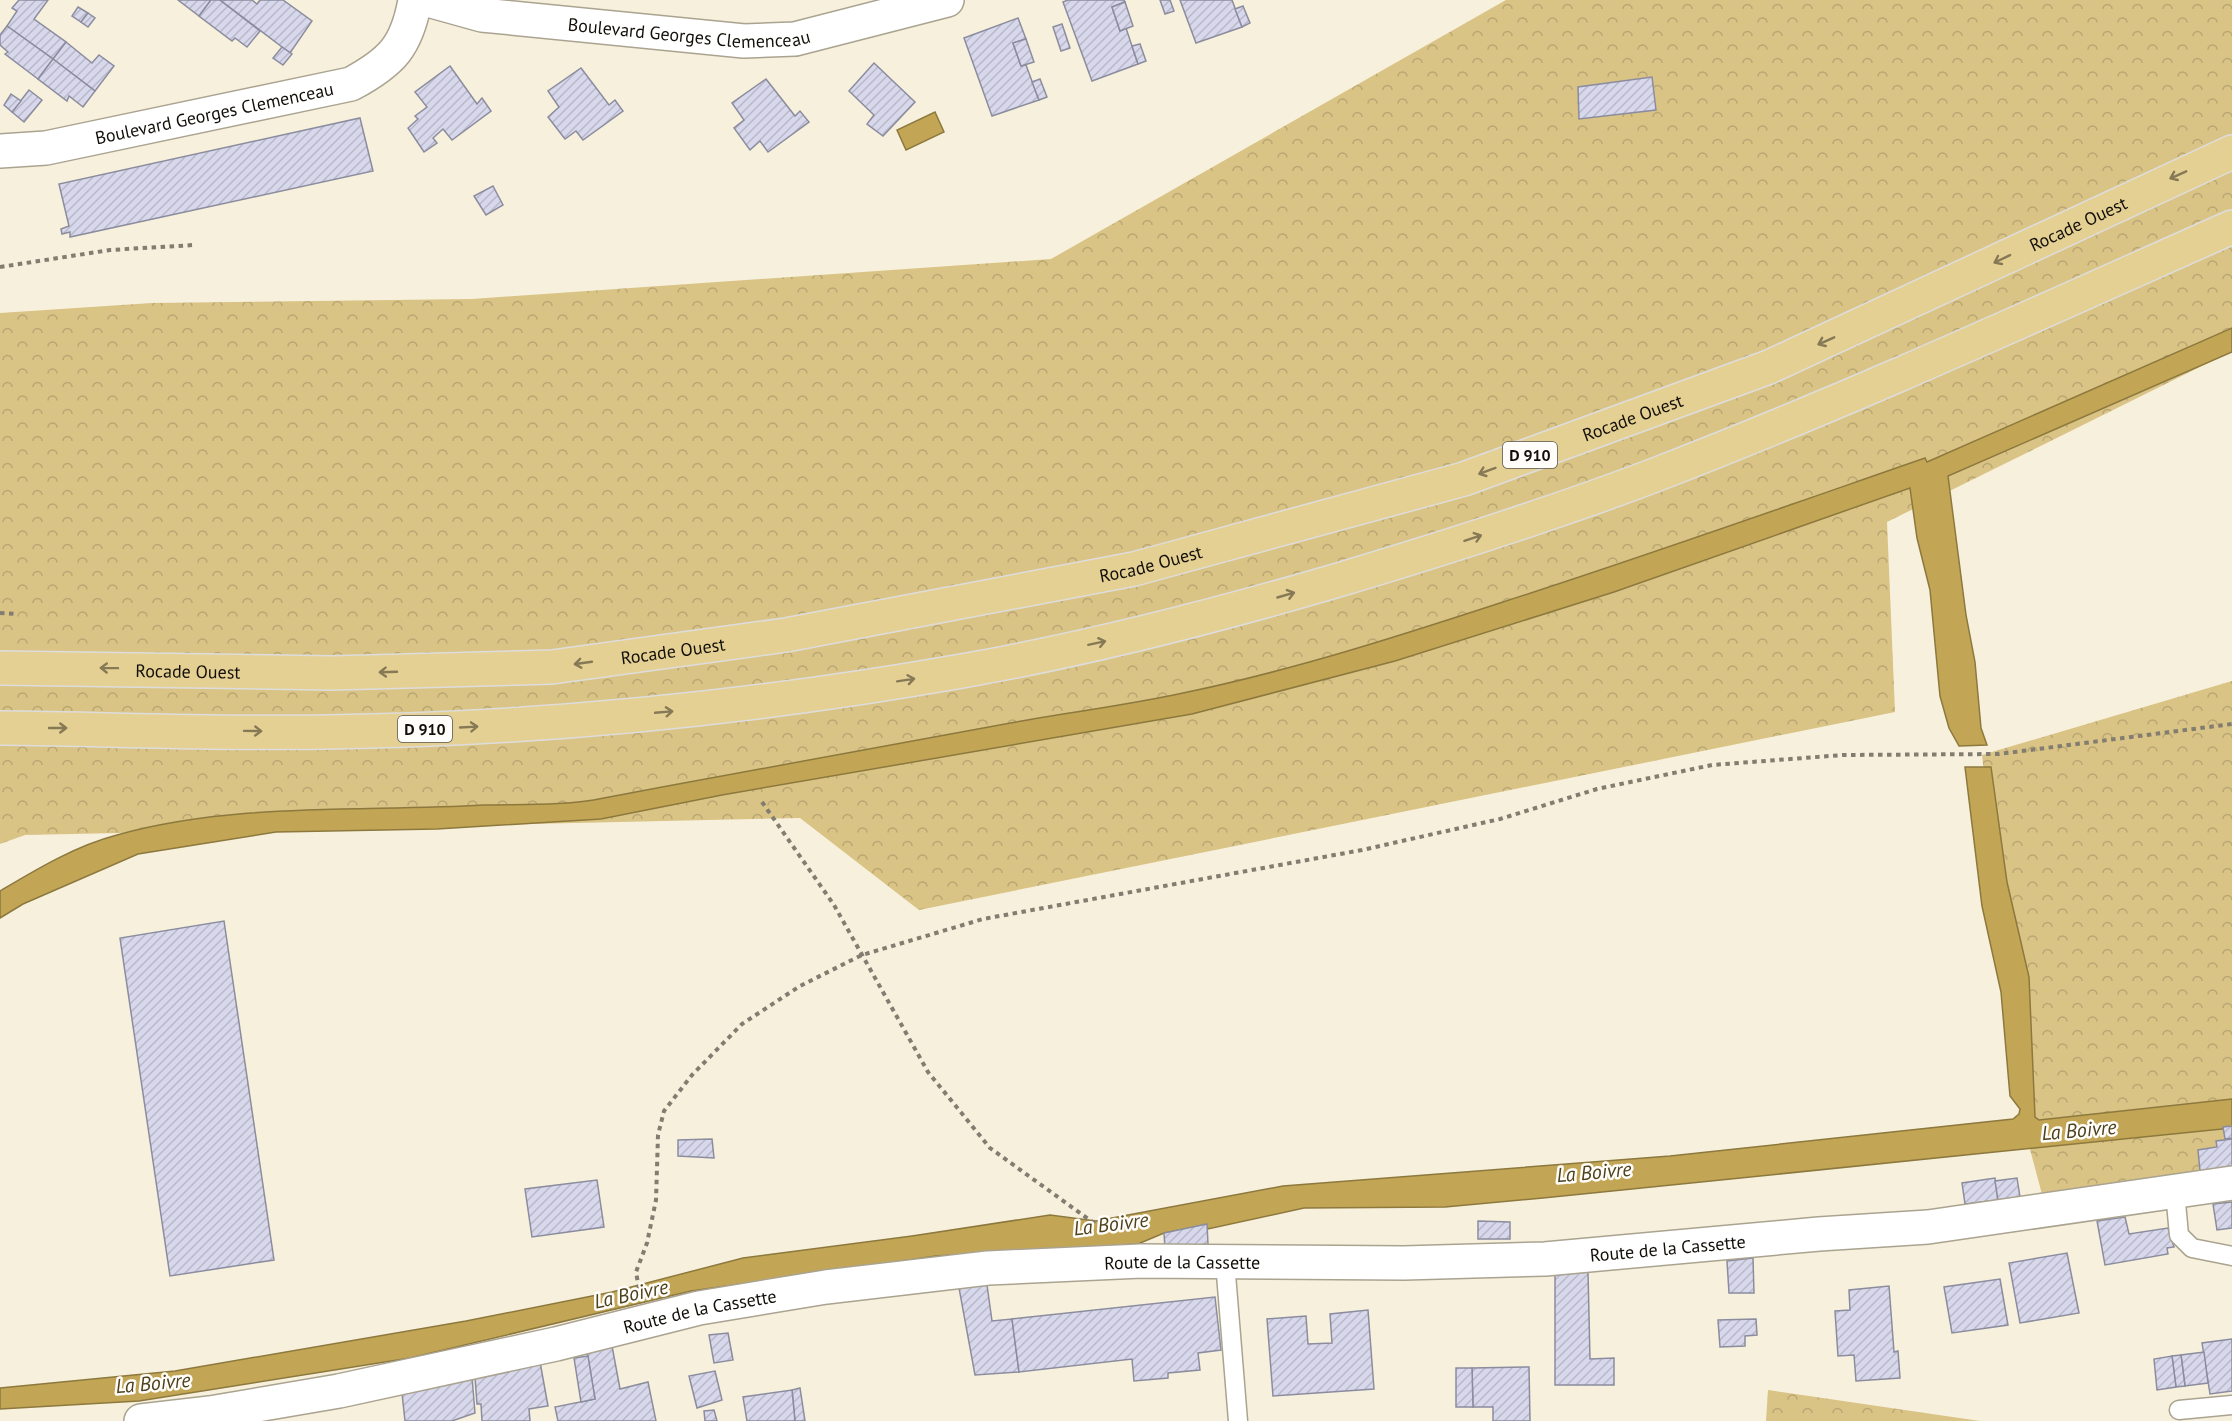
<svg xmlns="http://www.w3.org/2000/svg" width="2232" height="1421" font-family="'PT Sans',sans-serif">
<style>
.forest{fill:url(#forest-crowns)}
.water{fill:#c2a655;stroke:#8d793e;stroke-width:1.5}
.building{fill:url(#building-hatch);stroke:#8b8c9e;stroke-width:1.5}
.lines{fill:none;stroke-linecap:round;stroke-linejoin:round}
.service-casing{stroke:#aaa390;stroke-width:21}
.minor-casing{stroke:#aaa390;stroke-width:36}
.tertiary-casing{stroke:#aaa390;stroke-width:36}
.primary-casing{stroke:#dedddd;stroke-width:36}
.path{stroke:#827d70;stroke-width:4;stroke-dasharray:4.5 4.5;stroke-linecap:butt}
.service{stroke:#fff;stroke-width:18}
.minor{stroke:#fff;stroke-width:33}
.tertiary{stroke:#fff;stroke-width:33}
.primary{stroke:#e5d094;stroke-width:33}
.oneway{stroke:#867955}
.labels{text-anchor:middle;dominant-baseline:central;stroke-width:5;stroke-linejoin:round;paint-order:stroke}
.shield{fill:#fffdf9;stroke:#595651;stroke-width:1.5}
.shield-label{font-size:16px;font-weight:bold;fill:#120f09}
.street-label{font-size:18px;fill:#120f09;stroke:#fffdf9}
.water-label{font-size:20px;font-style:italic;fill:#4d411e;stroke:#fffdf9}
</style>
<defs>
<pattern id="forest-crowns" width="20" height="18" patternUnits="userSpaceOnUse" patternTransform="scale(1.5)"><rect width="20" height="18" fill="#d9c385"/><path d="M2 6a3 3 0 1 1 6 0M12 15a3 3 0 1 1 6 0" fill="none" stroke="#b9a672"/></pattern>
<pattern id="building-hatch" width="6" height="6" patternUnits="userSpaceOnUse" patternTransform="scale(1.5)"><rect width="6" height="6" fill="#d8d8ec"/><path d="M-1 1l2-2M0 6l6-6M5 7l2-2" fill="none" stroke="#b8b8c9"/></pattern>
</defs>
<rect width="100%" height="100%" fill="#f7f0dc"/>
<g class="forest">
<polygon points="1506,0 2232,0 2232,351 1887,522 1895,712 919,910 800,818 25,835 0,844 0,313 152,303 472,299 1051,259"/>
<polygon points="2232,681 2232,1185 2043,1198 2027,1138 1982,755"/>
<polygon points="1768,1390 1980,1421 1766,1421"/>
</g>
<g class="water">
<polygon points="935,112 944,132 906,150 897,130"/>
<path d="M2232 328V352L1948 476 1966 615 1975 662 1981 728 1987 745 1959 746 1949 728 1940 696 1930 590 1917 538 1910 488 1614 592 1395 661 1192 714 722 795 601 819 437 829 276 832 138 854 23 904 0 918V891C37 869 75 846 117 835 236 802 362 812 484 805 523 804 565 806 604 798 741 772 878 747 1016 722 1072 712 1128 705 1183 693 1290 671 1396 637 1500 603 1643 557 1784 507 1925 458L1927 462Z"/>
<polygon points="1965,767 1991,767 2007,882 2029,977 2035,1117 2039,1120 2232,1099 2232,1128 1543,1198 1445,1207 1304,1208 1208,1229 1206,1225 1164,1233 1138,1244 936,1256 832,1271 691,1291 410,1358 139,1401 0,1409 0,1388 175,1371 466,1321 612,1292 743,1258 912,1236 1050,1215 1096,1221 1283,1186 1670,1156 2013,1119 2019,1114 2020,1109 2010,1096 2001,992 1982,906"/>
</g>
<g class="building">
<polygon points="19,0 48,0 34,19 66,42 53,59 7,26 17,11 12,8"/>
<polygon points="178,0 211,0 199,16"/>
<polygon points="211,0 220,0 260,31 247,47 235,38 232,41 199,16"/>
<polygon points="220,0 252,0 257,4 260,0 283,0 312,21 290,53"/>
<polygon points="1068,0 1124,0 1125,2 1112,7 1120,31 1126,28 1138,64 1092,81 1063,2"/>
<polygon points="1160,0 1170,0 1174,11 1165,14"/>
<polygon points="1180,0 1232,0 1242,27 1196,43"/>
<polygon points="1125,2 1133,26 1120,31 1112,7"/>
<polygon points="1243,6 1250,23 1242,27 1235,9"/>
<polygon points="78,7 88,13 81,22 72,16"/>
<polygon points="88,13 95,18 88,27 81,22"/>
<polygon points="1018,18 1026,39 1013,43 1021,66 1026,65 1039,100 992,116 964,38"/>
<polygon points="1062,24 1070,48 1061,51 1053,27"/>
<polygon points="7,26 53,59 38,79 5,54 8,52 0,45 0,35"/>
<polygon points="1026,39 1034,62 1021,66 1013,43"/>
<polygon points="66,42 92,63 99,55 114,66 95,91 53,59"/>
<polygon points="1140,44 1146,61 1138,64 1132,46"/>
<polygon points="282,47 292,54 283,65 273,58"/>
<polygon points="53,59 95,91 83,107 69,96 67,101 38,79"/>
<polygon points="874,63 915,102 883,136 867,124 874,115 849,91"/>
<polygon points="450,66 477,104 482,98 491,111 452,140 443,129 433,138 437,143 424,152 408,128 418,119 415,116 427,107 415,92"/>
<polygon points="581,68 609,105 615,100 623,111 583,140 576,131 565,139 548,117 559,107 548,91"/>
<polygon points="1652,77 1656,110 1579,119 1578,87"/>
<polygon points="766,79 795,116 800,111 809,122 768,152 760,141 750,150 734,128 744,120 732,103"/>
<polygon points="1040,79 1047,97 1039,100 1032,82"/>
<polygon points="29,90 42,100 24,122 12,112"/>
<polygon points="11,94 21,101 12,112 4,105"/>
<polygon points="360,118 373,171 70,237 70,232 62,234 61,229 69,226 59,184"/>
<polygon points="493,186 503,205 486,215 474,196"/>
<polygon points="224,921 274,1260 170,1276 120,938"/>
<polygon points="2232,1126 2232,1138 2225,1139 2223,1127"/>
<polygon points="712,1139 714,1158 678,1156 678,1140"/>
<polygon points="2232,1139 2232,1166 2200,1171 2198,1150 2217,1147 2216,1141"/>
<polygon points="1995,1178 1998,1200 1965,1204 1962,1183"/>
<polygon points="2017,1178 2020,1197 1998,1200 1995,1181"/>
<polygon points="597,1180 604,1227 532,1237 525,1189"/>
<polygon points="2232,1202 2232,1228 2217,1230 2213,1204"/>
<polygon points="2125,1217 2129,1234 2168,1228 2174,1247 2167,1248 2168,1254 2105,1265 2097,1221"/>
<polygon points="1478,1221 1510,1222 1510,1239 1478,1239"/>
<polygon points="1207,1224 1208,1244 1165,1248 1164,1233"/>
<polygon points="2067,1253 2079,1313 2020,1323 2009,1263"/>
<polygon points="1753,1258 1754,1293 1729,1293 1727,1261"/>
<polygon points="1588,1272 1590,1359 1614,1358 1614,1385 1555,1385 1555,1275"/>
<polygon points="2000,1279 2008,1325 1952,1333 1944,1287"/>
<polygon points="987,1285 992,1321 1012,1319 1019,1372 975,1375 959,1288"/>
<polygon points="1889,1286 1894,1352 1898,1351 1900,1378 1856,1381 1854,1355 1838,1356 1835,1311 1850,1310 1849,1290"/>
<polygon points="1215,1297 1221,1350 1198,1353 1200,1370 1168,1373 1168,1378 1134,1381 1132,1359 1019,1372 1012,1319"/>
<polygon points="1368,1310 1374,1389 1273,1396 1267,1319 1306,1316 1308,1344 1332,1343 1330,1314"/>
<polygon points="1756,1319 1757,1335 1745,1336 1745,1346 1720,1347 1718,1320"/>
<polygon points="728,1333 733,1360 714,1363 709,1335"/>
<polygon points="2232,1339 2232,1391 2210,1394 2202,1343"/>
<polygon points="612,1346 620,1389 648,1382 656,1421 558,1421 555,1407 595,1399 587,1352"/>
<polygon points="2204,1352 2208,1383 2185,1386 2181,1355"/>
<polygon points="2181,1355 2185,1386 2176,1387 2172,1356"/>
<polygon points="588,1356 595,1399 581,1402 574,1358"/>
<polygon points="2172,1356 2176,1387 2157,1390 2154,1359"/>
<polygon points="540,1362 548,1406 529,1409 530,1421 482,1421 481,1404 477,1404 475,1377"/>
<polygon points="1529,1367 1530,1421 1493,1421 1493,1407 1473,1407 1472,1368"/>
<polygon points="1456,1368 1472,1368 1473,1407 1456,1407"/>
<polygon points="715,1371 722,1400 697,1408 689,1376"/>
<polygon points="472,1377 475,1413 452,1421 405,1421 402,1393"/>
<polygon points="800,1388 805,1421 795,1421 792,1390"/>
<polygon points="792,1390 795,1421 747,1421 743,1397"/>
<polygon points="714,1410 717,1421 705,1421 704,1411"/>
</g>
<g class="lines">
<defs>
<g id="service">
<polyline points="2175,1192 2179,1235 2192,1248 2232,1256"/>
<polyline points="1225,1262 1238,1421"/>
<polyline points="2179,1410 2232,1405"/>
</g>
<g id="minor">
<path id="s1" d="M428 0 482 15 744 41 795 39 947 0"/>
<path id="s2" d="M0 151 46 148 351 84C392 62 407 46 415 0"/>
</g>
<g id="tertiary">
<path id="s3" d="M141 1421 210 1413 339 1391 556 1344 699 1308 826 1287 988 1268 1141 1261 1404 1263 1545 1259 1819 1234 1928 1227 2232 1183"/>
</g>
<g id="primary">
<path id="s4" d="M0 668 332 673 552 667 786 635 1134 569 1464 479 1769 367 2232 152"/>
<path d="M0 728C108 729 217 734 326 732 539 729 752 708 962 671 1088 649 1212 617 1335 581 1442 549 1550 515 1655 475 1850 400 2041 312 2232 227"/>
</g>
</defs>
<use href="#service" class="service-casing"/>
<use href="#minor" class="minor-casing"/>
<use href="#tertiary" class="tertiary-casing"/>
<use href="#primary" class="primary-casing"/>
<g class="path">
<polyline points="0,267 110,250 194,245"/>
<polyline points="0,613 16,614"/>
<polyline points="762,802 834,905 928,1072 990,1148 1098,1226"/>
<polyline points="639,1289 636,1272 647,1243 656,1200 658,1135 664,1111 692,1075 742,1024 800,986 862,955 983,919 1362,850 1500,819 1597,789 1712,765 1843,755 1999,754 2232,724"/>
</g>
<use href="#service" class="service"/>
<use href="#minor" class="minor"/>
<use href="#tertiary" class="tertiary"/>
<use href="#primary" class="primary"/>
</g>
<defs><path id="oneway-shaft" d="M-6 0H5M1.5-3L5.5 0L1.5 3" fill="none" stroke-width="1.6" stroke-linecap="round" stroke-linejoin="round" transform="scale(1.5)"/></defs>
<g class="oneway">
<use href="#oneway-shaft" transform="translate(2178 175) rotate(156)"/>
<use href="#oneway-shaft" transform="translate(2002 259) rotate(154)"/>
<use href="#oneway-shaft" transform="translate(1826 341) rotate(156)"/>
<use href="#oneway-shaft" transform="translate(1487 471) rotate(160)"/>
<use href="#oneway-shaft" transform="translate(1473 538) rotate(-18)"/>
<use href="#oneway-shaft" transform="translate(1286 595) rotate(-16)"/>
<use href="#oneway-shaft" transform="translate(1097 643) rotate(-12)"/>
<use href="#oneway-shaft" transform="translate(583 663) rotate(172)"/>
<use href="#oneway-shaft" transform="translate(109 668) rotate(-179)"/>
<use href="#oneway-shaft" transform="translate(388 672) rotate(178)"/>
<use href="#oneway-shaft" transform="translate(906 680) rotate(-9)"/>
<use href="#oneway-shaft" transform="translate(664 712) rotate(-5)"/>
<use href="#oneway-shaft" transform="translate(469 727) rotate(-3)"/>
<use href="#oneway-shaft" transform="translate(58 728)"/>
<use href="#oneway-shaft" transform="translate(253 731) rotate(1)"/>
</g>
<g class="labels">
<g class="shield">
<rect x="1503" y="442" width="54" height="26" rx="4.5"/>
<rect x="398" y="716" width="54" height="26" rx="4.5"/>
</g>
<g class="shield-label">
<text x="1530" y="455">D 910</text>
<text x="425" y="729">D 910</text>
</g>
<g class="street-label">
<text stroke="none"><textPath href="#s1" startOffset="264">Boulevard Georges Clemenceau</textPath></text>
<text stroke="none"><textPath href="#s2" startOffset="218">Boulevard Georges Clemenceau</textPath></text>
<text stroke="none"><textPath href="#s4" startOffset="2150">Rocade Ouest</textPath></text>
<text stroke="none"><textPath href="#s4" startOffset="1664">Rocade Ouest</textPath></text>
<text stroke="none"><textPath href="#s4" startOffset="1160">Rocade Ouest</textPath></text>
<text stroke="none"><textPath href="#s4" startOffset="674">Rocade Ouest</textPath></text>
<text stroke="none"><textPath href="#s4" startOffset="188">Rocade Ouest</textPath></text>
<text stroke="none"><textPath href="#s3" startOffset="1542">Route de la Cassette</textPath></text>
<text stroke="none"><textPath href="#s3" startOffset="1056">Route de la Cassette</textPath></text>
<text stroke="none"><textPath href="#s3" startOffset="570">Route de la Cassette</textPath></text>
</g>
<g class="water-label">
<text transform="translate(2079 1130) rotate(-5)">La Boivre</text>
<text transform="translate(1594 1172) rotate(-5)">La Boivre</text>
<text transform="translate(1111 1224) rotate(-7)">La Boivre</text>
<text transform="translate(631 1294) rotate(-12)">La Boivre</text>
<text transform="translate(153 1383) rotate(-5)">La Boivre</text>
</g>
</g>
</svg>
